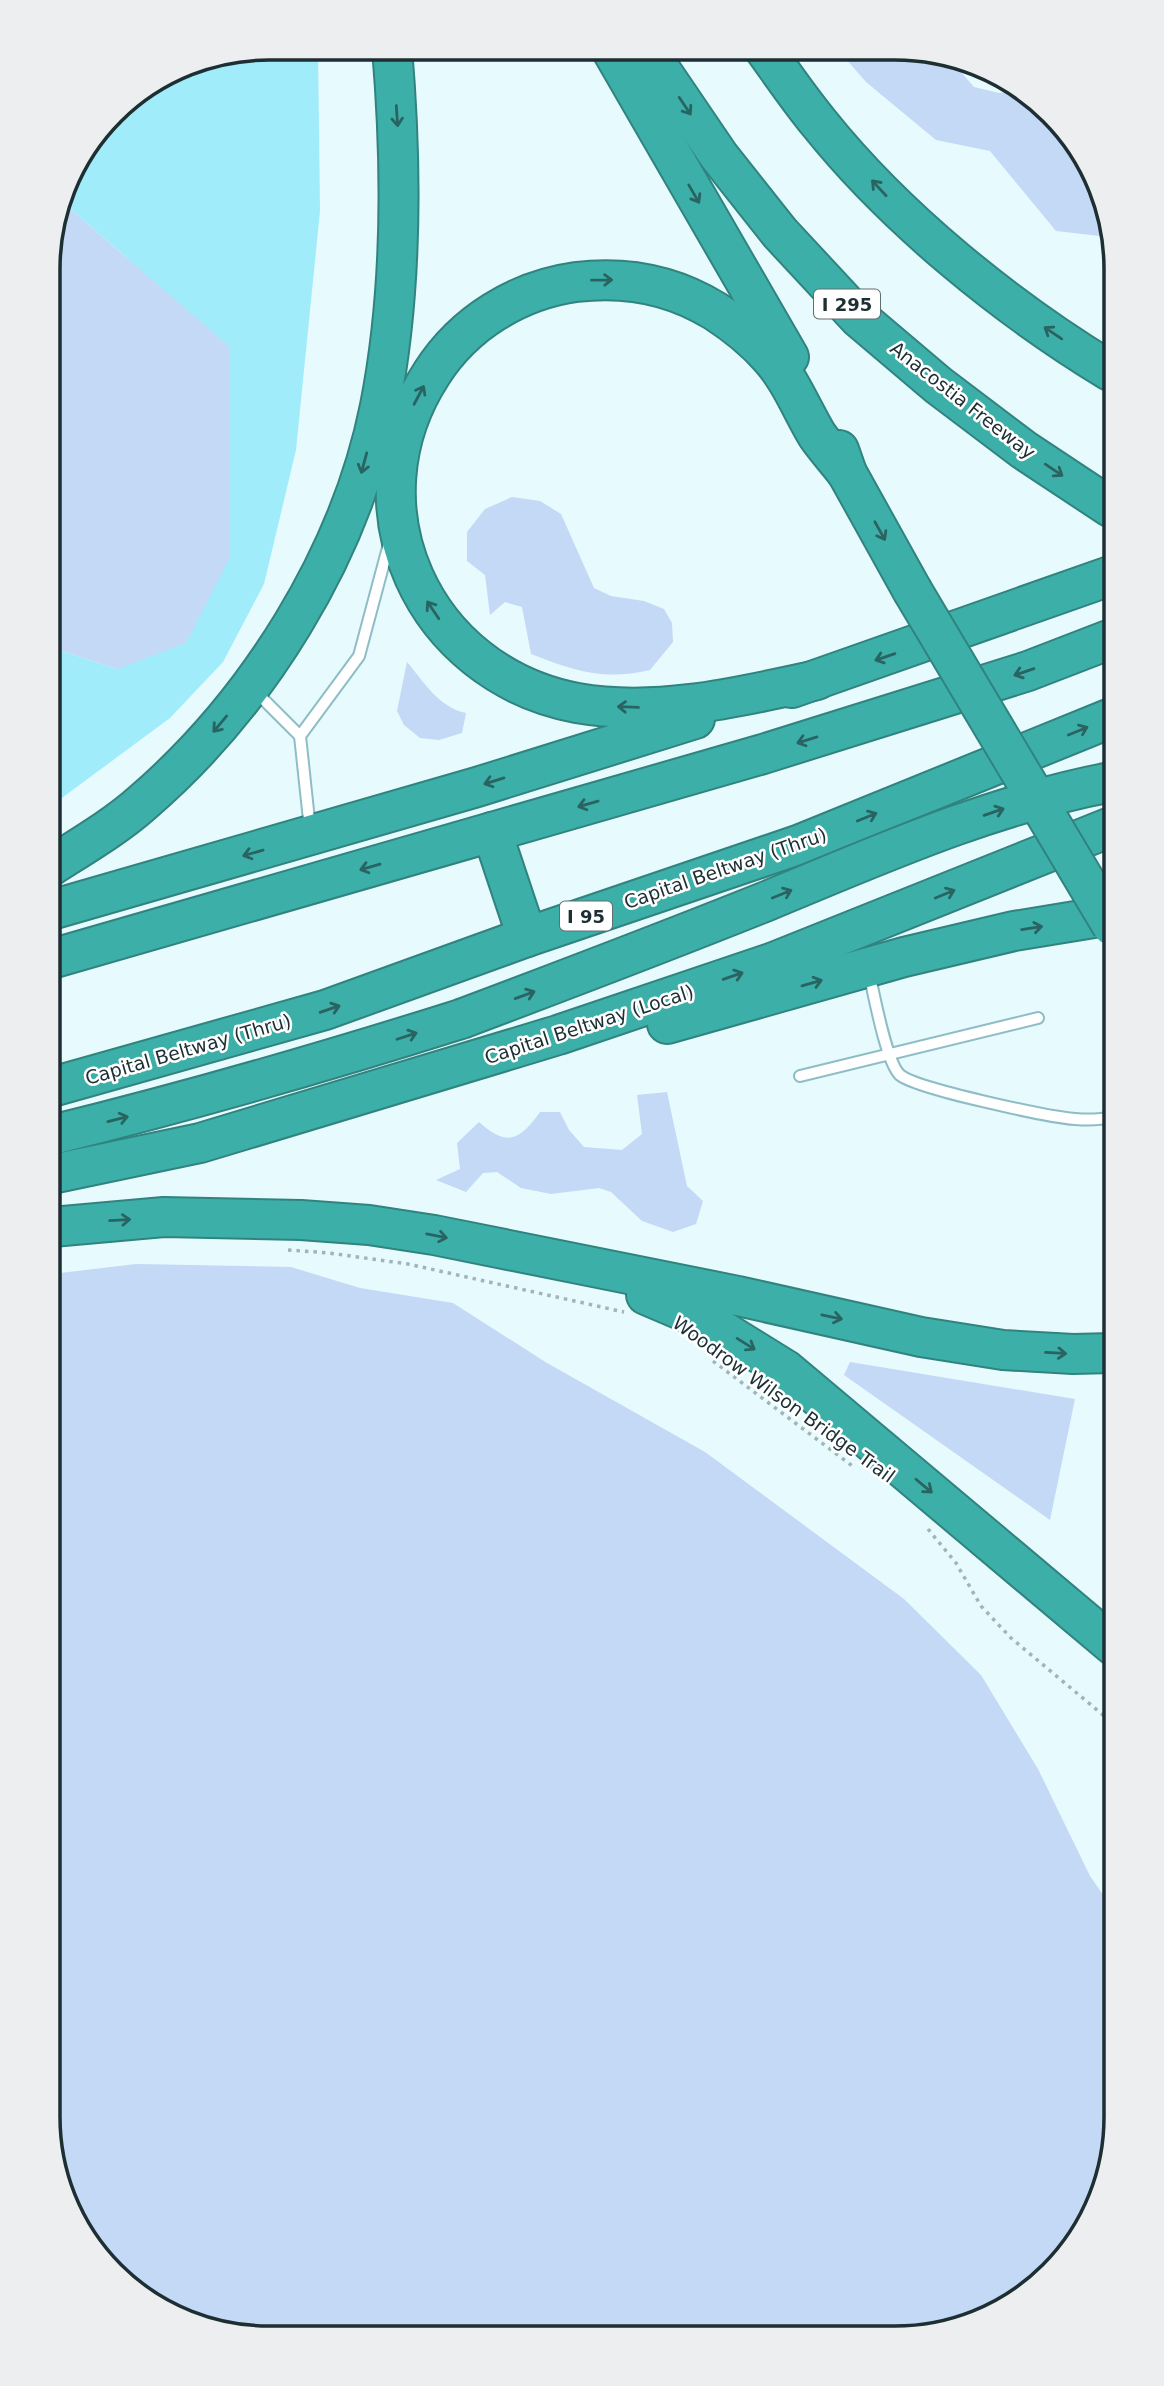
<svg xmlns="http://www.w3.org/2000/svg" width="1164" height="2386" font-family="'DejaVu Sans',sans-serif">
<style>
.green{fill:#a1ecfb}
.water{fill:#c3d9f6}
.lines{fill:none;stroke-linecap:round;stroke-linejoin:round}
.service-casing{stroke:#8fbdc6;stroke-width:14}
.motorway-casing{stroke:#31837f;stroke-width:42}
.path{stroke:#a1b4b7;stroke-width:3.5;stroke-dasharray:3.5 5;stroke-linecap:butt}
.service{stroke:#fff;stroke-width:10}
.motorway{stroke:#3cb0a8;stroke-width:38}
.motorway-bridge-casing{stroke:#31837f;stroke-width:42;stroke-linecap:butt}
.motorway-bridge{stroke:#3cb0a8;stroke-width:38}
.oneway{stroke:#296362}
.labels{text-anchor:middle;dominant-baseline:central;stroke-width:5;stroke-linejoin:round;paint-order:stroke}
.shield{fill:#fff;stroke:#616d70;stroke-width:2}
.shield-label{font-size:18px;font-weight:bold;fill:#1d2f33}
.street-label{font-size:19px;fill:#1d2f33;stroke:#fff}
.rim{fill:none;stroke:#1d2f33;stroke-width:3.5}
</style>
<rect width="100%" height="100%" fill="#e7fafd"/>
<polygon class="green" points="269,47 318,48 320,211 296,450 264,584 223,662 170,718 51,806 50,647 117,669 230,557 126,257 61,201 70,170 122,102 184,64"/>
<g class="water">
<polygon points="839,51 934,51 955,65 974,87 999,93 1018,91 1042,102 1080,146 1109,211 1109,237 1056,231 990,151 936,140 866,82"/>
<polygon points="61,201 230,347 230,557 186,643 117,669 50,647 49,240"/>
<path d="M512 497 540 501 561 514 594 588 611 596 644 601 664 609 672 623 673 642 650 670C604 681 574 671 531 654L522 607 505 602 490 615 485 575 467 561V532L485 509Z"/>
<path d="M407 662C424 682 438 707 466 713L462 733 439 740 420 738 404 725 397 711Z"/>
<path d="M667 1092 687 1186 703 1201 696 1224 673 1232 642 1221 611 1192 599 1188 551 1194 521 1188 497 1172 483 1173 466 1192 436 1180 460 1169 457 1143 479 1122C507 1147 519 1141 540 1112H560L569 1130 584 1147 622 1150 642 1134 637 1095Z"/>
<polygon points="136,1264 291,1267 360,1288 453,1303 547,1363 705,1452 904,1599 981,1675 1038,1769 1090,1876 1115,1912 1116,2132 1100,2202 1071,2253 1018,2302 953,2331 226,2335 122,2284 77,2228 55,2175 52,1274"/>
<polygon points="850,1362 1075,1399 1050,1520 844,1375"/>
</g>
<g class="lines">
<defs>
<g id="service">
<polyline points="256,692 300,736"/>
<polyline points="310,829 300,736 359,656 390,540"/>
<path d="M869 973C874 994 886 1062 900 1075 917 1089 1049 1117 1075 1119 1088 1120 1100 1120 1112 1117"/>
<polyline points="800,1076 1038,1018"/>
</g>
<g id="motorway">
<polyline points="611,49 789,357"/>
<polyline points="647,50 719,156 780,233 859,318 938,385 1024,450 1110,507"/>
<path d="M765 50C783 75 800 100 819 123 895 218 1006 308 1110 371"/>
<polyline points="839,450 847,473 912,590"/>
<path d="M817 680C739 697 656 717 577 703 423 674 345 506 432 373 464 323 518 290 576 282 625 276 673 285 715 311 735 324 754 339 770 357 790 379 802 410 817 435 826 448 837 460 847 473"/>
<polyline points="792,688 1110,576"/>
<polyline points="492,832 527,937"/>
<path d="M51 866C82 846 115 827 142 803 257 704 350 556 380 406 403 289 402 166 392 48"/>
<polyline points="51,910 477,787 695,719"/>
<polyline points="51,959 763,754 1028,671 1111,639"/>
<polyline points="667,1024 904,957 1014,931 1112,915"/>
<polyline points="52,1087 325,1010 527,937 798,845 1111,718"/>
<path d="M52 1135C190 1101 325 1062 461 1019"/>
<polyline points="52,1174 200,1143 558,1035 774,962 1111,827"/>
<polyline points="52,1227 164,1217 301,1220 369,1225 434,1235 738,1296 921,1337 1003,1350 1073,1354 1113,1353"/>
<polyline points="646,1295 707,1321 786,1370 1114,1646"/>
</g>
</defs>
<use href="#service" class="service-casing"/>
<use href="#motorway" class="motorway-casing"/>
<g class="path">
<polyline points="288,1250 329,1253 408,1264 624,1312"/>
<polyline points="713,1361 855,1468"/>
<polyline points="928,1529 956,1563 981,1606 1011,1638 1115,1725"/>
</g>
<use href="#service" class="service"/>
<use href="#motorway" class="motorway"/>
<defs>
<g id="motorway-bridge">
<polyline points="912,590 1112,926"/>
<path d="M461 1019C562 981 662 943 762 903 876 856 989 805 1111 782"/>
</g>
</defs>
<use href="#motorway-bridge" class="motorway-bridge-casing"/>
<use href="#motorway-bridge" class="motorway-bridge"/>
</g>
<defs><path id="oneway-shaft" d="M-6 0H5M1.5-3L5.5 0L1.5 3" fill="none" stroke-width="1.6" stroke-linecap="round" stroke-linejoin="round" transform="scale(1.75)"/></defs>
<g class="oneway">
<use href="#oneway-shaft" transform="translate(685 106) rotate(56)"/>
<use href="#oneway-shaft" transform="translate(397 116) rotate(86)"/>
<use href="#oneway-shaft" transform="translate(879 188) rotate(-133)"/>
<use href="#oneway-shaft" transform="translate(694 194) rotate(60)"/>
<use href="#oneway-shaft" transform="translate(602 280) rotate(-1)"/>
<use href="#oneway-shaft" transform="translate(1053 333) rotate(-146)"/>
<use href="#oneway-shaft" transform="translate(419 395) rotate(-62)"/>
<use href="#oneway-shaft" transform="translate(364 463) rotate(105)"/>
<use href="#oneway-shaft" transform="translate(1054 470) rotate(34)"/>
<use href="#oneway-shaft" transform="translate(880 531) rotate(61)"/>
<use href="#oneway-shaft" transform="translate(433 610) rotate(-124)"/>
<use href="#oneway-shaft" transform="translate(885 657) rotate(161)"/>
<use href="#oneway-shaft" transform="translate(1024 672) rotate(161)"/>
<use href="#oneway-shaft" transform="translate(628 707) rotate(-178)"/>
<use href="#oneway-shaft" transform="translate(220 724) rotate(130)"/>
<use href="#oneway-shaft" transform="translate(1078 731) rotate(-22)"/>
<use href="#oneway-shaft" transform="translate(807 740) rotate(163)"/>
<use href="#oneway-shaft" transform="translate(494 781) rotate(163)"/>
<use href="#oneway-shaft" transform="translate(588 804) rotate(164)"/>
<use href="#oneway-shaft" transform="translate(994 812) rotate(-19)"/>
<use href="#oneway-shaft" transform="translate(867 817) rotate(-22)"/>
<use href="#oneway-shaft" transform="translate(253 853) rotate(164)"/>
<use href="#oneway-shaft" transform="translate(370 867) rotate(164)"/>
<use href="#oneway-shaft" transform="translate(782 894) rotate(-22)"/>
<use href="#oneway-shaft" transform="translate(945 894) rotate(-22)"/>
<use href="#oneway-shaft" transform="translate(1032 928) rotate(-9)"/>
<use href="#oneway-shaft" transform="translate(733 976) rotate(-19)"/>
<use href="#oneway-shaft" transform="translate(812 983) rotate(-16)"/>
<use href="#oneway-shaft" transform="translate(525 995) rotate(-20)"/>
<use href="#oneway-shaft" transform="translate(330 1009) rotate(-19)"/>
<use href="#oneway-shaft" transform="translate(407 1036) rotate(-18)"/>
<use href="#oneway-shaft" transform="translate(118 1119) rotate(-14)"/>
<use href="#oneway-shaft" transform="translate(120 1220) rotate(-3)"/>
<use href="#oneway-shaft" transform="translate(437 1236) rotate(11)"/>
<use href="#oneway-shaft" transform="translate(832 1317) rotate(12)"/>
<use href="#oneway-shaft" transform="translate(746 1344) rotate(32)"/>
<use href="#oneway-shaft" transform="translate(1056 1353) rotate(3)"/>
<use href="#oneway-shaft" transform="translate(924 1486) rotate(40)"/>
</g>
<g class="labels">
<g class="shield">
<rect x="814" y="289.5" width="66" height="29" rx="5"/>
<rect x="560" y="901.5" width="52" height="29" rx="5"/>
</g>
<g class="shield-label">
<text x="847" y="304">I 295</text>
<text x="586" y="916">I 95</text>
</g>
<g class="street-label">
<text transform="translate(963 400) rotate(38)">Anacostia Freeway</text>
<text transform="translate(725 868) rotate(-19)">Capital Beltway (Thru)</text>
<text transform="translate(589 1024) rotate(-18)">Capital Beltway (Local)</text>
<text transform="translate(188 1049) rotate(-16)">Capital Beltway (Thru)</text>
<text transform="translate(784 1399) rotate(36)">Woodrow Wilson Bridge Trail</text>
</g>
</g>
<path d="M0 0H1164V2386H0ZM269 60H895A209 209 0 0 1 1104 269V2117A209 209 0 0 1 895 2326H269A209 209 0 0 1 60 2117V269A209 209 0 0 1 269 60Z" fill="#edeeef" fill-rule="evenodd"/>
<path class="rim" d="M269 60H895A209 209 0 0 1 1104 269V2117A209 209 0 0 1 895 2326H269A209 209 0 0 1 60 2117V269A209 209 0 0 1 269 60Z"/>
</svg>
